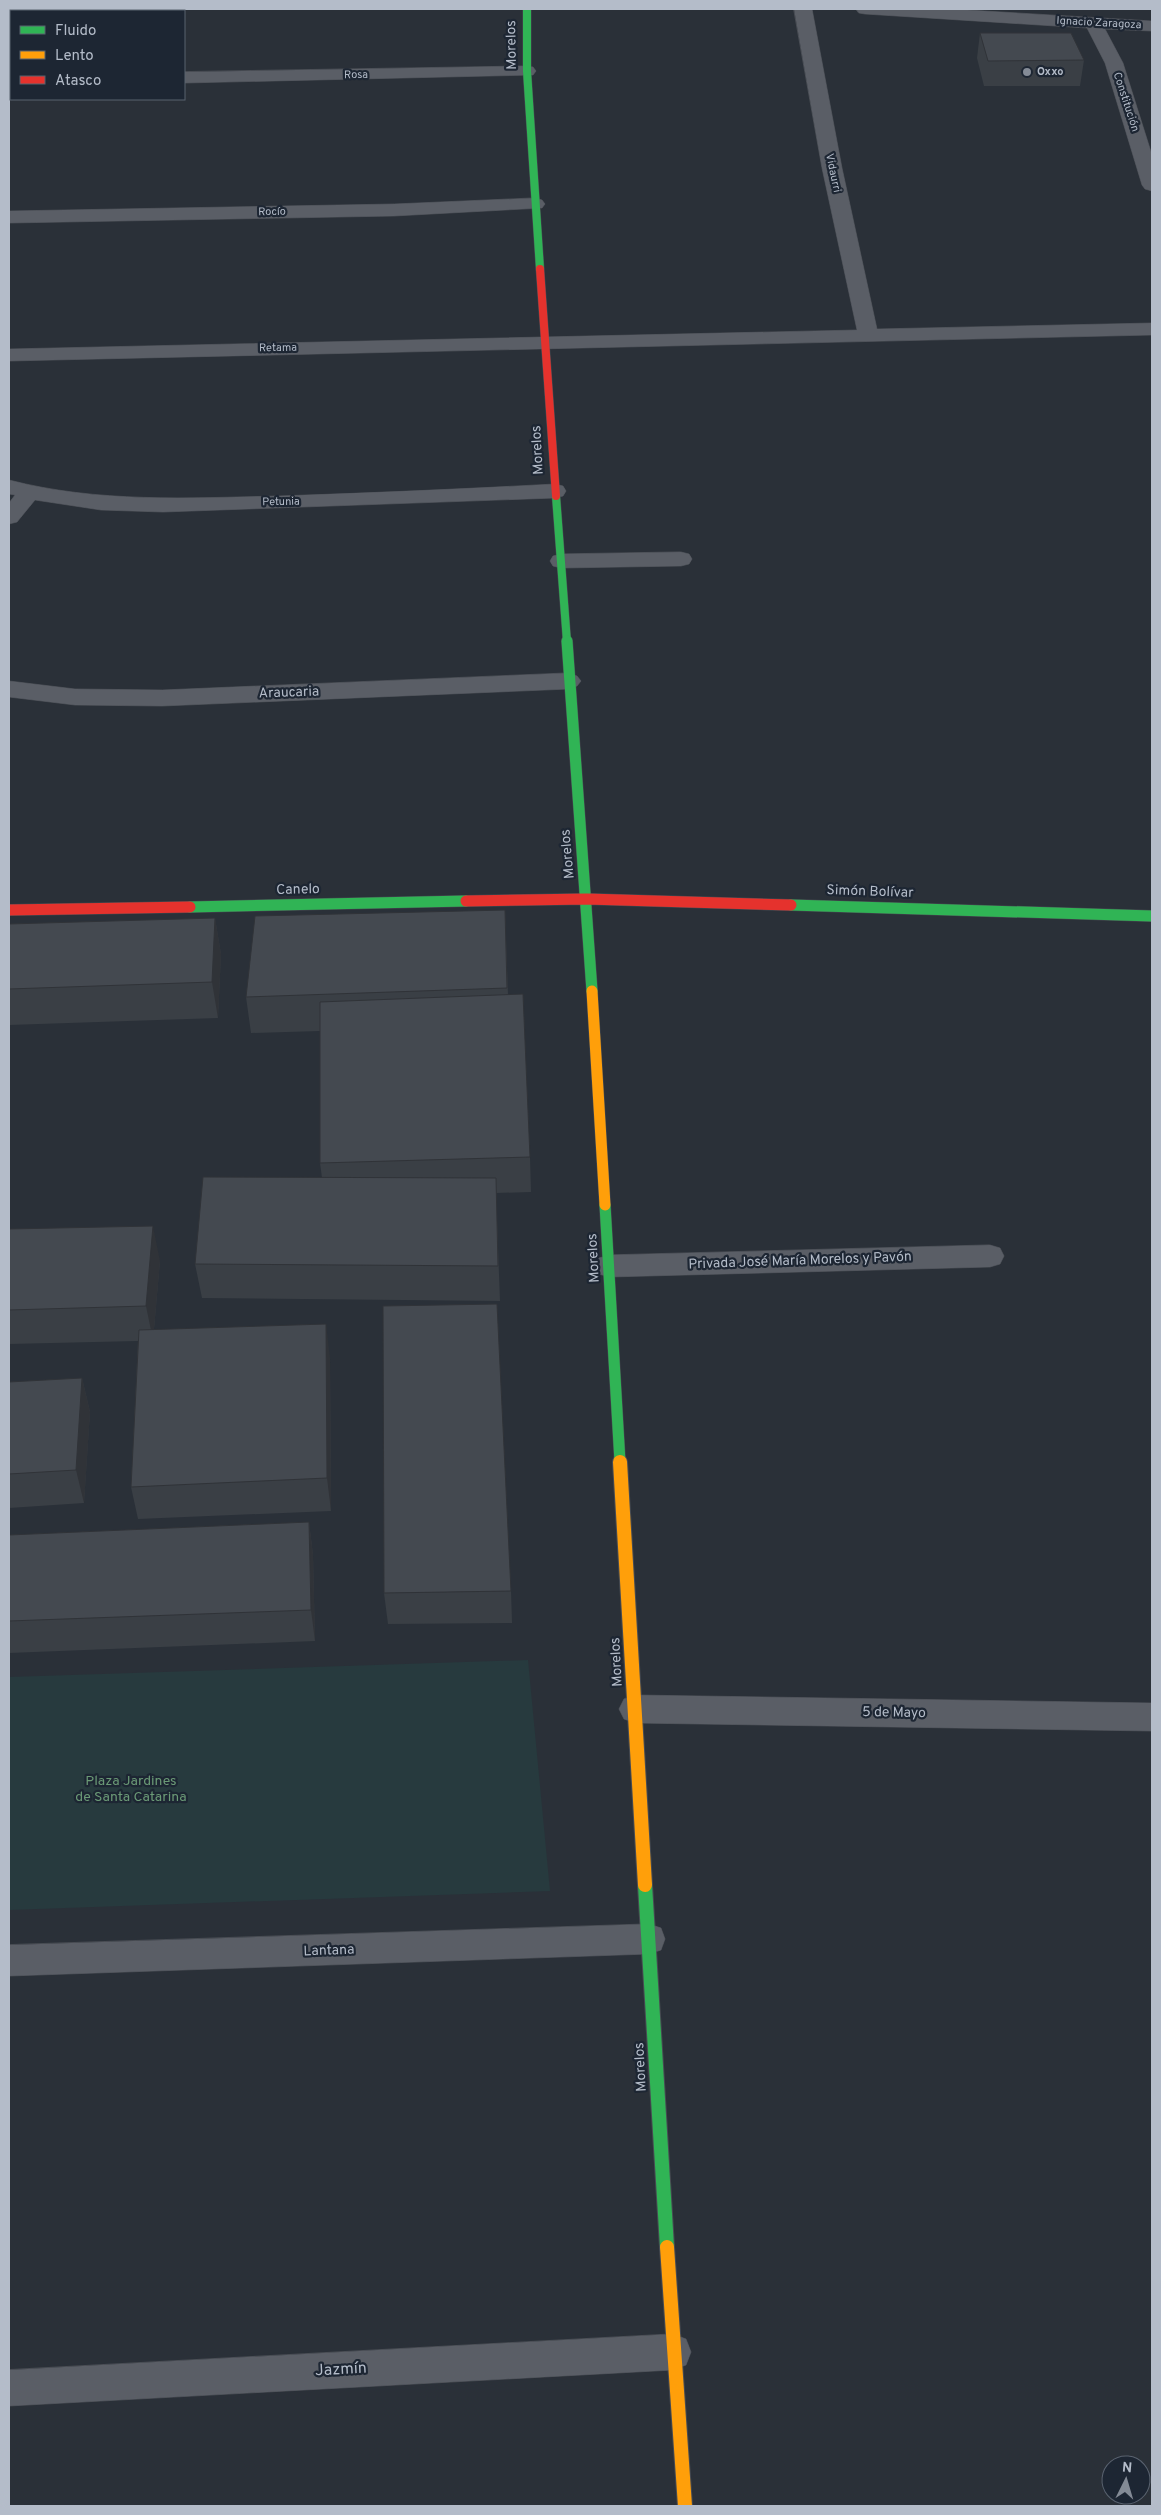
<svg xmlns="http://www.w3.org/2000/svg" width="1161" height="2515" font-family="Overpass,sans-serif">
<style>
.green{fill:#273a3e}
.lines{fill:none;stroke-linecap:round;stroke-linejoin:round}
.street-casing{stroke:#484c53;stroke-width:1}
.fast-far2-casing{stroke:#484c53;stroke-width:9}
.fast-far1-casing{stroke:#484c53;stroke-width:12}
.fast-casing{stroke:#484c53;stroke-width:16}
.slow-far1-casing{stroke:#484c53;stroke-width:12}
.slow-casing{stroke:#484c53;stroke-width:16}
.jam-far1-casing{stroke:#484c53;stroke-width:9}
.jam-casing{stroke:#484c53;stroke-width:12}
.street{fill:#5a5e66;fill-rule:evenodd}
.fast-far2{stroke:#30b455;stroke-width:8}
.fast-far1{stroke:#30b455;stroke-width:11}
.fast{stroke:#30b455;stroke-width:14}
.slow-far1{stroke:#ff9f0a;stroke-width:11}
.slow{stroke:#ff9f0a;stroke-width:14}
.jam-far1{stroke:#e5322d;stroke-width:8}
.jam{stroke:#e5322d;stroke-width:11}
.wall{fill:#3a3f45}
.shaded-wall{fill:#303338}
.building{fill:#444950;stroke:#303338}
.poi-dot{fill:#848b96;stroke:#1d2633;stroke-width:2}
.labels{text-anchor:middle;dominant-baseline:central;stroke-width:4.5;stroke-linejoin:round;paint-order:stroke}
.far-street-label{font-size:11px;fill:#b4bcc9;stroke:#1d2633}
.far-poi-label{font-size:11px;font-weight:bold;fill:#b4bcc9;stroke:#1d2633;text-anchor:start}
.street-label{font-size:14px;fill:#b4bcc9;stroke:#1d2633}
.park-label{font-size:14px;fill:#6b9a76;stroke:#1d2633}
.near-street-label{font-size:16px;fill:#b4bcc9;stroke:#1d2633}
</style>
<rect width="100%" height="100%" fill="#2a3038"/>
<polygon class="green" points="528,1660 550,1891 9,1910 9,1677"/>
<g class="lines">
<defs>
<g id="street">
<polygon points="794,9 812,9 842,168 877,329 1152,323 1152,335 9,361 9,349 857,330 822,168"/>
<polygon points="856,9 951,9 1152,21 1152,31 1105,29 1123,63 1152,155 1152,191 1145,189 1142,185 1105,63 1087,28 865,14 859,13"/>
<polygon points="527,66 533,67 536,71 533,75 184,83 184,72"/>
<polygon points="9,76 11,77 11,88 9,87"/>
<polygon points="535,198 542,200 545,204 542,208 394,216 9,223 9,211 394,204"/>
<path d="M9 480C98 503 188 498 279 496 371 493 463 489 555 484L563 486 566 491 563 496 555 498 163 512 101 510 35 500 17 522 9 524V503L15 495 9 494Z"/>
<polygon points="681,552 689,554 692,559 689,564 681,566 561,568 553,566 550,561 553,556 561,554"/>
<polygon points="569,673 577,676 581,681 577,686 569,689 162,706 75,705 9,697 9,681 75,689 162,690"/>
<polygon points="990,1245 1000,1248 1004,1256 1000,1264 990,1267 609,1277 599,1274 595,1266 599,1258 609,1255"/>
<polygon points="635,1695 1152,1703 1152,1731 635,1723 624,1719 619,1709 624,1699"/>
<polygon points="649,1924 661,1928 665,1939 661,1950 649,1954 9,1976 9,1945"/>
<polygon points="673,2334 686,2339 691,2352 686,2365 673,2370 9,2406 9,2370"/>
</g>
<g id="fast-far2">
<polyline points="527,9 527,71 540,269"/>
<polyline points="556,496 567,642"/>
</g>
<g id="fast-far1">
<polyline points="567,641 592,991"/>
<polyline points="791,905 1152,916"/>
<polyline points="190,907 466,901"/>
<polyline points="605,1205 620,1462"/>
</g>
<polyline id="fast" points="645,1885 667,2247"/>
<polyline id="slow-far1" points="592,991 605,1205"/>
<g id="slow">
<polyline points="620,1462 645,1885"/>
<polyline points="667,2247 685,2506"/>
</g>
<polyline id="jam-far1" points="540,269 556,496"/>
<g id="jam">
<polyline points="466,901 587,899 791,905"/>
<polyline points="9,910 190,907"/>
</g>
</defs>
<use href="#street" class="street-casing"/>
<use href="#fast-far2" class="fast-far2-casing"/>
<use href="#fast-far1" class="fast-far1-casing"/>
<use href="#fast" class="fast-casing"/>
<use href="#slow-far1" class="slow-far1-casing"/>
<use href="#slow" class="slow-casing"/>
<use href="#jam-far1" class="jam-far1-casing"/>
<use href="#jam" class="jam-casing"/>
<use href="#street" class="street"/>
<use href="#fast-far2" class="fast-far2"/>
<use href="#fast-far1" class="fast-far1"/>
<use href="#fast" class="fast"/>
<use href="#slow-far1" class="slow-far1"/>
<use href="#slow" class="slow"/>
<use href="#jam-far1" class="jam-far1"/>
<use href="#jam" class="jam"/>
</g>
<g class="wall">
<polygon points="980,33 1084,60 1080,86 984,86 977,58"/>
<polygon points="505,910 508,995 530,1157 531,1192 496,1193 500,1301 202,1298 195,1264 322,1178 320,1163 320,1031 251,1033 246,997"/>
<polygon points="215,918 221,954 218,1018 9,1025 9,924"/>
<polygon points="9,1229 160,1261 154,1329 330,1358 331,1511 138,1519 131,1487 138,1341 9,1344"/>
<polygon points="82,1378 90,1412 84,1503 9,1508 9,1382"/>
<polygon points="309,1522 313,1555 315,1641 9,1653 9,1535"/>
<polygon points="511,1591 512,1623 388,1624 384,1593"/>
</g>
<g class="shaded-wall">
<polygon points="215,918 221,954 218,1018 212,982"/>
<polygon points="153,1226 160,1261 153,1340 146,1306"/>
<polygon points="326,1324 330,1358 331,1511 327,1478"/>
<polygon points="82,1378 90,1412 84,1503 76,1470"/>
<polygon points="309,1522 313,1555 315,1641 311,1610"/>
</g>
<g class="building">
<polygon points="980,33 1071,33 1084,60 988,61"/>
<polygon points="505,910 507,988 246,997 255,916"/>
<polygon points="215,918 212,982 9,989 9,924"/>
<polygon points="523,994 530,1157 320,1163 320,1002"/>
<polygon points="203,1177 496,1178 498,1266 195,1264"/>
<polygon points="153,1226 146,1306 9,1310 9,1229"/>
<polygon points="497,1304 511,1591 384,1593 383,1306"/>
<polygon points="326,1324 327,1478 131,1487 139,1330"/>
<polygon points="82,1378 76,1470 9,1474 9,1382"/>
<polygon points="309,1522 311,1610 9,1621 9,1535"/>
</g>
<circle class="poi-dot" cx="1027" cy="72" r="5"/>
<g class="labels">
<g class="far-street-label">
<text transform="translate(1099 23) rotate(3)">Ignacio Zaragoza</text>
<text transform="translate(356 75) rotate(-1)">Rosa</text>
<text transform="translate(1126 102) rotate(72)">Constitución</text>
<text transform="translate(833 173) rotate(78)">Vidaurri</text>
<text transform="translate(272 212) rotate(-1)">Rocío</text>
<text transform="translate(278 348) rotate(-1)">Retama</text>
<text transform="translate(281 502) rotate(-1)">Petunia</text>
</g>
<g class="far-poi-label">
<text x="1037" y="72">Oxxo</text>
</g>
<g class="street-label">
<text transform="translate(512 45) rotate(-91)">Morelos</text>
<text transform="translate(538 450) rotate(-93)">Morelos</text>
<text transform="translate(289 693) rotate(-2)">Araucaria</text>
<text transform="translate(568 854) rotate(-95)">Morelos</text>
<text transform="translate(298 890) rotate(-1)">Canelo</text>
<text transform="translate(870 892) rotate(2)">Simón Bolívar</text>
<text transform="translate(594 1258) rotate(-93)">Morelos</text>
<text transform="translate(800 1261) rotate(-2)">Privada José María Morelos y Pavón</text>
<text transform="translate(617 1662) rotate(-93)">Morelos</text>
<text transform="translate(894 1713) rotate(1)">5 de Mayo</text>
<text transform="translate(329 1951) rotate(-2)">Lantana</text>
<text transform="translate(641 2067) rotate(-93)">Morelos</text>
</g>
<g class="park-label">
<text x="131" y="1781">Plaza Jardines<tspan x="131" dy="16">de Santa Catarina</tspan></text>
</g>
<g class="near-street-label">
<text transform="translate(341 2370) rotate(-3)">Jazmín</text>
</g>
</g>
<rect width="1161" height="2515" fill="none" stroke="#b4bcc9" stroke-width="20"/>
<rect x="10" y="10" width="175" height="90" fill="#1d2633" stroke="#59626f"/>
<rect x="20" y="26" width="25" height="8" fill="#30b455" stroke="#59626f"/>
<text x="55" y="35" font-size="15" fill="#b4bcc9">Fluido</text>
<rect x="20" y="51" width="25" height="8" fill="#ff9f0a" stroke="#59626f"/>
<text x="55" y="60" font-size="15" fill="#b4bcc9">Lento</text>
<rect x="20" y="76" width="25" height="8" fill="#e5322d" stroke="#59626f"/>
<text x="55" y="85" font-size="15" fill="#b4bcc9">Atasco</text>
<g transform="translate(1126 2480) rotate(5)"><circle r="24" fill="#1d2633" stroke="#59626f"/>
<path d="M0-4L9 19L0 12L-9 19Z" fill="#848b96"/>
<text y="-8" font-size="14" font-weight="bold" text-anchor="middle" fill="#b4bcc9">N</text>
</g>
</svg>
